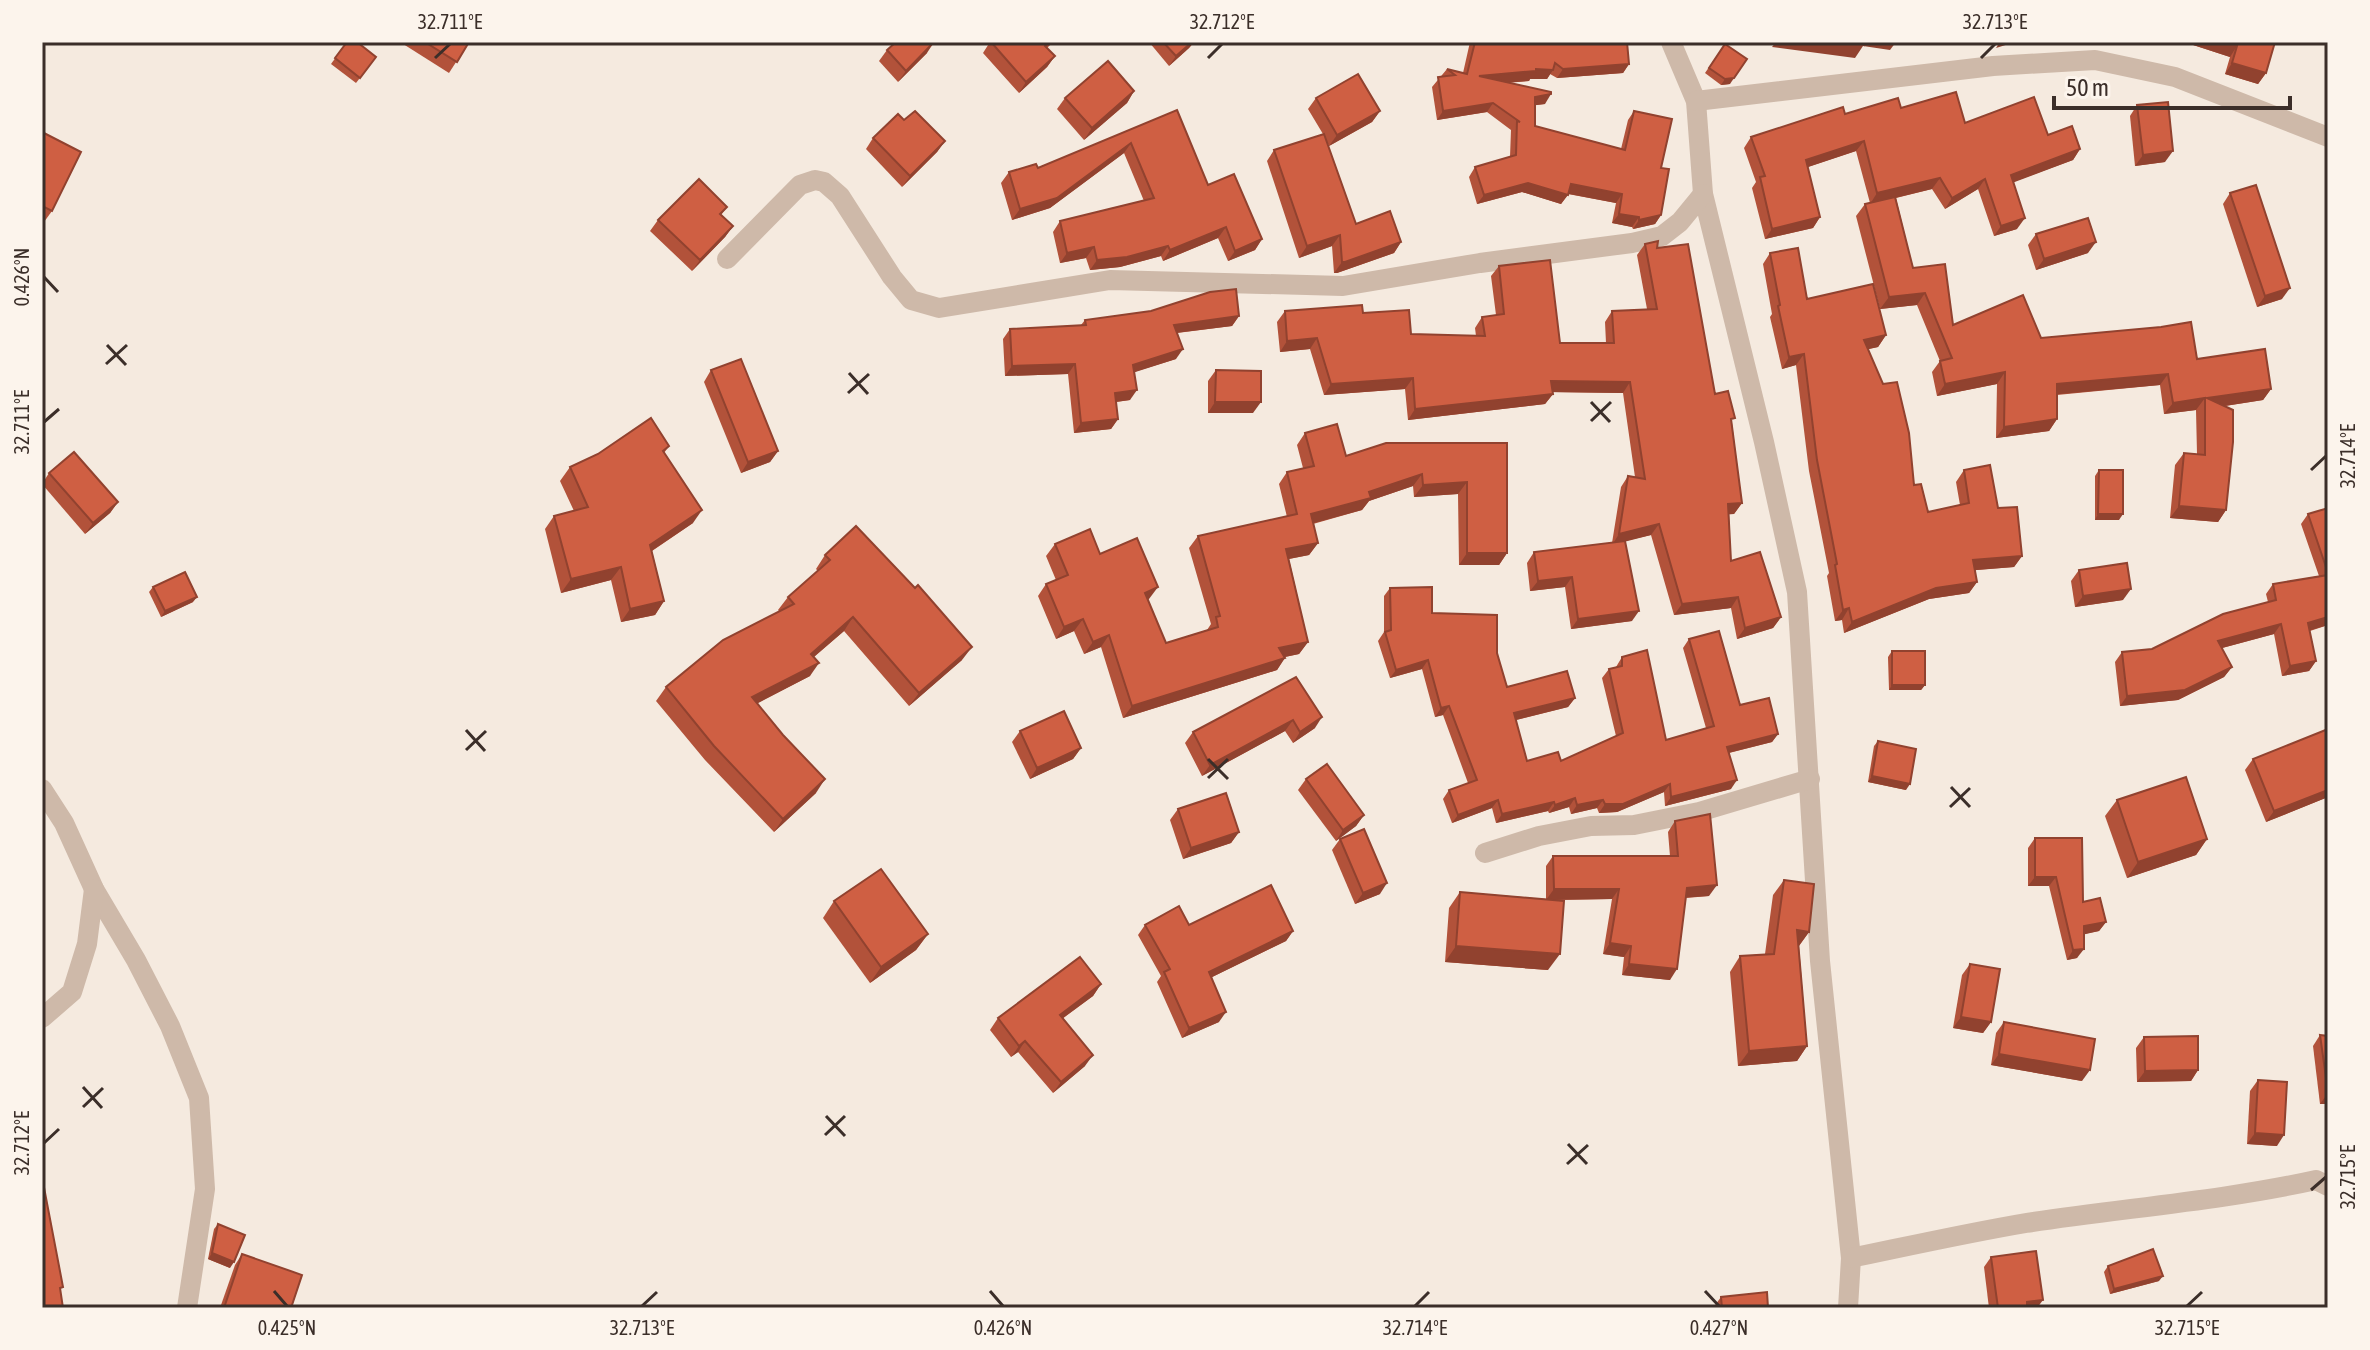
<svg xmlns="http://www.w3.org/2000/svg" width="2370" height="1350" font-family="'Asap Condensed',sans-serif">
<style>
.lines{fill:none;stroke-linecap:round;stroke-linejoin:round}
.minor{stroke:#ceb9a9;stroke-width:20}
.wall{fill:#b2523a}
.shaded-wall{fill:#91422f}
.building{fill:#cf5f43;stroke:#91422f;stroke-width:2}
.ticks{fill:none;stroke:#3b2e29;stroke-width:3}
.neatline{fill:none;stroke:#3b2e29;stroke-width:3}
.ticks-label{font-size:20px;text-anchor:middle;fill:#3b2e29}
</style>
<rect width="100%" height="100%" fill="#f5eadf"/>
<g class="lines">
<g class="minor">
<polyline points="1671,42 1696,101 1703,194 1764,442 1797,592 1820,961 1851,1258 1848,1308"/>
<polyline points="1696,101 1993,66 2095,60 2175,77 2328,137"/>
<polyline points="727,259 800,185 815,180 824,182 840,196 892,277 911,300 939,308 1110,280 1343,286 1480,263 1632,243 1662,236 1680,222 1703,194"/>
<polyline points="42,789 64,823 94,889 136,960 170,1026 199,1098 205,1189 187,1308"/>
<polyline points="1485,853 1539,836 1591,826 1634,825 1699,812 1810,779"/>
<polyline points="42,1018 72,992 87,944 94,889"/>
<path d="M1851 1258C1909 1246 1967 1233 2026 1223 2123 1208 2221 1201 2316 1180L2328 1186"/>
</g>
</g>
<g class="wall">
<polygon points="347,42 376,57 356,83 331,64"/>
<polygon points="400,42 469,42 449,73"/>
<polygon points="990,42 1053,42 1047,48 1055,56 1047,67 1019,93 983,53"/>
<polygon points="1149,42 1194,42 1189,48 1169,66"/>
<polygon points="1470,42 1627,42 1629,64 1623,73 1557,78 1550,74 1547,79 1530,79 1529,81 1507,83 1545,104 1535,105 1535,126 1621,149 1628,120 1634,111 1661,168 1661,215 1655,224 1633,229 1632,227 1612,223 1616,203 1568,194 1561,204 1522,192 1477,204 1469,177 1475,167 1510,157 1511,130 1487,112 1437,120 1432,87 1447,69 1463,73"/>
<polygon points="2184,42 2275,42 2266,73 2258,84 2225,74 2230,57"/>
<polygon points="1725,44 1730,84 1721,85 1705,73"/>
<polygon points="887,50 927,53 898,82 879,61"/>
<polygon points="1134,91 1127,103 1084,140 1057,109 1065,98"/>
<polygon points="1316,98 1380,111 1372,122 1329,146 1327,142 1356,224 1401,242 1394,253 1337,273 1334,273 1332,246 1299,258 1267,161 1274,150 1323,134 1308,109"/>
<polygon points="2137,105 2165,162 2135,166 2130,116"/>
<polygon points="1901,108 1965,123 2048,135 2080,149 2073,160 2013,182 2017,229 1994,236 1978,189 1945,209 1932,189 1896,198 1913,268 1953,325 2197,359 2271,389 2263,400 2225,406 2226,510 2218,522 2170,518 2175,465 2184,453 2197,454 2196,410 2164,414 2160,385 2057,395 2057,419 2049,431 1996,438 1997,384 1937,396 1932,372 1940,361 1917,305 1880,309 1856,216 1865,204 1870,203 1856,151 1808,167 1820,217 1813,228 1765,239 1752,188 1756,182 1744,148 1751,137 1845,114"/>
<polygon points="1177,110 1208,185 1262,239 1255,250 1228,261 1218,238 1163,261 1161,256 1120,267 1090,270 1086,258 1060,263 1053,232 1060,221 1144,201 1124,153 1050,208 1012,220 1001,183 1009,172 1038,168"/>
<polygon points="904,120 945,141 937,152 902,187 866,149 873,138"/>
<polygon points="42,132 52,211 44,222 42,221"/>
<polygon points="2230,193 2282,299 2257,307 2223,204"/>
<polygon points="727,207 721,215 733,226 725,237 692,271 650,231 658,220"/>
<polygon points="2036,234 2088,253 2036,270 2028,245"/>
<polygon points="1645,244 1657,248 1715,394 1732,423 1742,503 1734,514 1729,514 1731,561 1781,617 1773,628 1737,639 1731,608 1674,615 1651,535 1625,541 1632,621 1571,629 1565,587 1530,591 1527,563 1534,552 1612,543 1621,487 1628,476 1635,477 1623,393 1553,392 1553,394 1545,404 1408,420 1405,389 1324,395 1310,349 1280,352 1277,322 1285,311 1363,313 1411,334 1476,336 1475,328 1482,317 1496,315 1491,276 1499,266 1560,343 1606,343 1605,322 1612,311 1647,309 1637,255"/>
<polygon points="1770,253 1807,299 1886,335 1878,347 1868,349 1914,485 1928,512 1960,505 1956,482 1964,470 1998,508 2022,556 2014,567 1975,570 1977,582 1969,593 1929,599 1844,633 1842,620 1835,621 1827,576 1829,573 1809,471 1796,365 1782,369 1770,317 1772,314 1763,264"/>
<polygon points="1239,316 1232,326 1177,333 1176,359 1134,372 1130,400 1116,402 1118,419 1111,429 1074,433 1068,374 1005,376 1003,339 1010,329 1081,325 1085,320"/>
<polygon points="711,370 778,451 770,462 741,473 704,382"/>
<polygon points="1216,370 1253,413 1208,413 1208,381"/>
<polygon points="1305,433 1346,456 1507,443 1507,553 1499,565 1459,565 1458,494 1414,497 1413,486 1369,501 1362,510 1313,524 1318,543 1309,555 1289,559 1308,642 1299,654 1285,657 1277,670 1123,718 1101,647 1084,654 1074,631 1056,639 1038,596 1046,584 1056,580 1046,556 1055,544 1100,554 1149,599 1148,600 1166,643 1207,630 1211,624 1189,548 1198,536 1287,517 1279,484 1287,472 1303,468 1297,445"/>
<polygon points="669,446 664,453 693,523 652,551 664,601 655,615 621,622 611,580 561,593 545,529 554,516 574,511 560,481 570,467"/>
<polygon points="2099,470 2119,520 2095,520 2095,476"/>
<polygon points="49,473 118,502 110,513 85,534 42,484"/>
<polygon points="2328,508 2328,625 2310,631 2316,661 2309,671 2282,676 2274,634 2222,648 2232,667 2224,677 2178,700 2120,706 2115,662 2122,652 2152,649 2268,602 2266,594 2273,584 2319,576 2301,524 2308,514"/>
<polygon points="825,555 962,660 909,706 844,631 814,657 810,676 757,703 816,793 774,832 705,760 656,701 666,687 779,611 778,610 788,597 818,571 816,569"/>
<polygon points="2079,570 2123,600 2075,607 2071,581"/>
<polygon points="153,587 193,602 161,617 149,592"/>
<polygon points="1390,588 1497,653 1507,687 1575,698 1568,707 1516,720 1527,761 1561,761 1616,736 1602,678 1609,669 1616,667 1622,657 1666,740 1706,728 1683,648 1689,639 1740,705 1778,734 1772,742 1729,753 1731,789 1665,806 1664,792 1617,812 1599,813 1597,808 1571,814 1569,807 1549,813 1548,811 1496,823 1492,808 1452,823 1443,799 1449,790 1468,783 1443,715 1435,717 1422,669 1390,678 1378,641 1384,632 1384,596"/>
<polygon points="1892,651 1925,685 1921,690 1889,690 1888,657"/>
<polygon points="1296,677 1315,728 1293,743 1285,731 1202,776 1185,743 1193,732"/>
<polygon points="1020,731 1081,748 1073,759 1030,779 1012,742"/>
<polygon points="1878,741 1906,790 1868,782 1874,746"/>
<polygon points="2253,759 2328,797 2266,822 2245,770"/>
<polygon points="1306,779 1364,815 1356,826 1336,841 1298,790"/>
<polygon points="2117,800 2207,839 2196,855 2127,878 2105,816"/>
<polygon points="1178,809 1239,832 1231,843 1183,859 1170,820"/>
<polygon points="1675,821 1709,896 1686,898 1670,980 1622,975 1624,957 1603,954 1612,899 1554,900 1548,970 1445,962 1449,908 1460,892 1546,899 1546,866 1553,856 1670,856 1668,832"/>
<polygon points="2035,838 2083,902 2106,922 2099,931 2084,934 2077,958 2067,960 2049,886 2028,886 2028,848"/>
<polygon points="1340,839 1380,894 1355,904 1332,850"/>
<polygon points="1784,880 1809,932 1799,946 1807,1046 1797,1061 1738,1066 1730,972 1740,956 1765,954 1773,895"/>
<polygon points="834,901 928,934 916,950 870,983 823,918"/>
<polygon points="1145,925 1189,925 1293,931 1286,941 1212,977 1219,1022 1182,1038 1157,982 1161,976 1138,935"/>
<polygon points="1970,964 1991,1022 1983,1033 1953,1028 1962,975"/>
<polygon points="1101,984 1093,996 1062,1019 1085,1066 1053,1093 1018,1052 1011,1057 990,1030 998,1018"/>
<polygon points="2004,1022 2082,1081 1991,1065 1996,1033"/>
<polygon points="2320,1035 2328,1036 2328,1104 2320,1104 2313,1046"/>
<polygon points="2144,1037 2198,1070 2191,1081 2137,1082 2136,1048"/>
<polygon points="2258,1080 2277,1146 2247,1144 2250,1091"/>
<polygon points="218,1224 230,1268 208,1259 214,1229"/>
<polygon points="242,1254 291,1308 220,1308 235,1265"/>
<polygon points="1991,1257 2037,1308 1989,1308 1984,1267"/>
<polygon points="2108,1266 2159,1281 2110,1294 2104,1272"/>
<polygon points="1721,1297 1768,1308 1713,1308"/>
</g>
<g class="shaded-wall">
<polygon points="934,42 927,53 898,82 906,71"/>
<polygon points="1192,42 1194,42 1189,48 1169,66 1176,56"/>
<polygon points="1776,42 1896,42 1890,50 1863,46 1855,58 1772,47"/>
<polygon points="2000,42 2015,42 1996,48"/>
<polygon points="2184,42 2224,42 2237,46 2230,57"/>
<polygon points="1055,56 1047,67 1019,93 1026,82"/>
<polygon points="2232,63 2266,73 2258,84 2225,74"/>
<polygon points="1629,64 1623,73 1557,78 1563,69"/>
<polygon points="1536,69 1553,70 1547,79 1530,79 1529,81 1472,85 1479,76"/>
<polygon points="1734,78 1730,84 1721,85 1725,79"/>
<polygon points="1134,91 1127,103 1084,140 1092,128"/>
<polygon points="1551,94 1545,104 1529,106 1535,97"/>
<polygon points="1493,103 1487,112 1437,120 1443,111"/>
<polygon points="1380,111 1372,122 1329,146 1337,135"/>
<polygon points="945,141 937,152 902,187 910,176"/>
<polygon points="1864,141 1856,151 1799,170 1806,160"/>
<polygon points="1131,143 1124,153 1050,208 1012,220 1020,209"/>
<polygon points="2080,149 2073,160 2004,186 2011,175"/>
<polygon points="2173,151 2165,162 2135,166 2143,155"/>
<polygon points="1940,178 1932,189 1870,204 1877,193"/>
<polygon points="1985,179 1978,189 1945,209 1952,198"/>
<polygon points="1528,183 1568,195 1561,204 1522,192 1477,204 1484,195"/>
<polygon points="1571,184 1622,194 1616,203 1564,193"/>
<polygon points="1619,214 1639,217 1632,227 1612,223"/>
<polygon points="1661,215 1655,224 1633,229 1639,220"/>
<polygon points="1820,217 1813,228 1765,239 1772,229"/>
<polygon points="2025,218 2017,229 1994,236 2001,226"/>
<polygon points="733,226 725,237 692,271 700,260"/>
<polygon points="1226,227 1218,238 1163,261 1170,250"/>
<polygon points="1340,235 1332,246 1299,258 1307,246"/>
<polygon points="1262,239 1255,250 1228,261 1235,251"/>
<polygon points="1401,242 1394,253 1337,273 1334,273 1342,262"/>
<polygon points="2096,242 2088,253 2036,270 2044,259"/>
<polygon points="1168,246 1161,256 1120,267 1090,270 1097,260"/>
<polygon points="1094,247 1086,258 1060,263 1067,253"/>
<polygon points="2290,288 2282,299 2257,307 2265,296"/>
<polygon points="1925,293 1917,305 1880,309 1889,297"/>
<polygon points="1239,316 1232,326 1167,334 1174,325"/>
<polygon points="1886,335 1878,347 1856,352 1864,340"/>
<polygon points="1317,338 1310,349 1280,352 1287,341"/>
<polygon points="1183,349 1176,359 1126,375 1133,365"/>
<polygon points="1804,354 1796,365 1782,369 1789,357"/>
<polygon points="1075,364 1068,374 1005,376 1012,366"/>
<polygon points="2005,372 1997,384 1937,396 1945,384"/>
<polygon points="2168,374 2160,385 2049,395 2057,384"/>
<polygon points="1413,378 1405,389 1324,395 1331,384"/>
<polygon points="1551,381 1630,382 1623,393 1544,392"/>
<polygon points="2271,389 2263,400 2205,409 2207,398"/>
<polygon points="1137,390 1130,400 1108,403 1115,393"/>
<polygon points="1553,394 1545,404 1408,420 1415,409"/>
<polygon points="2205,398 2196,410 2164,414 2173,403"/>
<polygon points="1215,402 1261,402 1253,413 1208,413"/>
<polygon points="1118,419 1111,429 1074,433 1081,423"/>
<polygon points="2057,419 2049,431 1996,438 2004,427"/>
<polygon points="778,451 770,462 741,473 748,462"/>
<polygon points="1422,474 1413,486 1369,501 1362,510 1303,526 1311,514 1369,492"/>
<polygon points="1467,482 1458,494 1414,497 1423,485"/>
<polygon points="118,502 110,513 85,534 93,523"/>
<polygon points="1742,503 1734,514 1721,515 1728,504"/>
<polygon points="2179,506 2226,510 2218,522 2170,518"/>
<polygon points="702,510 693,523 641,558 650,545"/>
<polygon points="2098,514 2123,514 2119,520 2095,520"/>
<polygon points="1659,524 1651,535 1612,545 1619,534"/>
<polygon points="1318,543 1309,555 1278,561 1286,549"/>
<polygon points="1467,553 1507,553 1499,565 1459,565"/>
<polygon points="2022,556 2014,567 1965,571 1973,560"/>
<polygon points="621,567 611,580 561,593 571,579"/>
<polygon points="1572,577 1565,587 1530,591 1538,581"/>
<polygon points="1977,582 1969,593 1929,599 1844,633 1852,622 1936,588"/>
<polygon points="1158,587 1149,599 1136,605 1145,593"/>
<polygon points="2131,589 2123,600 2075,607 2083,596"/>
<polygon points="197,597 193,602 161,617 165,611"/>
<polygon points="1738,597 1731,608 1674,615 1682,604"/>
<polygon points="664,601 655,615 621,622 630,609"/>
<polygon points="1849,608 1842,620 1835,621 1843,610"/>
<polygon points="1639,611 1632,621 1571,629 1578,619"/>
<polygon points="853,617 844,631 802,667 811,654"/>
<polygon points="1781,617 1773,628 1737,639 1745,628"/>
<polygon points="2328,617 2328,625 2301,633 2308,623"/>
<polygon points="1083,619 1074,631 1056,639 1064,627"/>
<polygon points="2281,624 2274,634 2211,651 2218,641"/>
<polygon points="1109,635 1101,647 1084,654 1093,642"/>
<polygon points="1308,642 1299,654 1270,660 1279,648"/>
<polygon points="972,647 962,660 909,706 919,693"/>
<polygon points="1285,658 1277,670 1123,718 1132,706"/>
<polygon points="1428,660 1422,669 1390,678 1396,670"/>
<polygon points="2316,661 2309,671 2282,676 2290,666"/>
<polygon points="819,663 810,676 743,711 752,697"/>
<polygon points="2232,667 2224,677 2178,700 2120,706 2127,696"/>
<polygon points="1892,685 1925,685 1921,690 1889,690"/>
<polygon points="1575,698 1568,707 1508,722 1514,713"/>
<polygon points="1449,706 1443,715 1435,717 1441,708"/>
<polygon points="1322,717 1315,728 1293,743 1300,732"/>
<polygon points="1293,720 1285,731 1202,776 1210,765"/>
<polygon points="1778,734 1772,742 1720,755 1727,747"/>
<polygon points="1081,748 1073,759 1030,779 1037,768"/>
<polygon points="1872,776 1910,784 1906,790 1868,782"/>
<polygon points="825,779 816,793 774,832 783,819"/>
<polygon points="1737,780 1731,789 1665,806 1671,797"/>
<polygon points="1670,784 1664,792 1617,812 1599,813 1605,804"/>
<polygon points="2328,790 2328,797 2266,822 2274,811"/>
<polygon points="1575,798 1569,807 1549,813 1555,805"/>
<polygon points="1498,800 1492,808 1452,823 1458,815"/>
<polygon points="1603,800 1597,808 1571,814 1577,805"/>
<polygon points="1554,802 1548,811 1496,823 1502,814"/>
<polygon points="1364,815 1356,826 1336,841 1343,830"/>
<polygon points="1239,832 1231,843 1183,859 1191,848"/>
<polygon points="2207,839 2196,855 2127,878 2138,862"/>
<polygon points="2035,877 2056,877 2049,886 2028,886"/>
<polygon points="1387,883 1380,894 1355,904 1363,893"/>
<polygon points="1717,885 1709,896 1679,898 1687,888"/>
<polygon points="1554,889 1619,889 1612,899 1546,900"/>
<polygon points="2106,922 2099,931 2077,936 2084,926"/>
<polygon points="1797,930 1809,932 1798,947"/>
<polygon points="1293,931 1286,941 1202,982 1209,972"/>
<polygon points="928,934 916,950 870,983 881,967"/>
<polygon points="1610,943 1631,946 1624,957 1603,954"/>
<polygon points="1456,946 1560,954 1548,970 1445,962"/>
<polygon points="2084,949 2077,958 2067,960 2073,950"/>
<polygon points="1629,964 1677,969 1670,980 1622,975"/>
<polygon points="1101,984 1093,996 1052,1026 1060,1015"/>
<polygon points="1226,1012 1219,1022 1182,1038 1189,1028"/>
<polygon points="1961,1017 1991,1022 1983,1033 1953,1028"/>
<polygon points="1025,1041 1018,1052 1011,1057 1019,1046"/>
<polygon points="1807,1046 1797,1061 1738,1066 1749,1051"/>
<polygon points="1999,1054 2090,1070 2082,1081 1991,1065"/>
<polygon points="1093,1055 1085,1066 1053,1093 1061,1082"/>
<polygon points="2198,1070 2191,1081 2137,1082 2145,1071"/>
<polygon points="2328,1093 2328,1104 2320,1104"/>
<polygon points="2255,1133 2284,1135 2277,1146 2247,1144"/>
<polygon points="212,1253 234,1262 230,1268 208,1259"/>
<polygon points="2163,1276 2159,1281 2110,1294 2114,1289"/>
<polygon points="2043,1300 2037,1308 2023,1308 2027,1302"/>
</g>
<g class="building">
<polygon points="347,42 357,42 376,57 360,78 335,58"/>
<polygon points="425,42 469,42 457,62"/>
<polygon points="896,42 934,42 906,71 887,50"/>
<polygon points="991,42 1049,42 1045,46 1055,56 1026,82"/>
<polygon points="1163,42 1192,42 1176,56"/>
<polygon points="1475,42 1627,42 1629,64 1563,69 1555,63 1553,70 1536,69 1536,71 1479,76 1551,92 1551,94 1535,97 1535,126 1625,150 1634,111 1672,119 1661,168 1669,169 1661,215 1639,220 1639,217 1619,214 1622,194 1571,184 1568,195 1528,183 1484,195 1475,167 1516,155 1517,121 1520,122 1493,103 1443,111 1438,77 1455,75 1447,69 1467,74"/>
<polygon points="1843,42 1864,42 1864,45"/>
<polygon points="2224,42 2275,42 2266,73 2232,63 2237,46"/>
<polygon points="1725,44 1747,59 1734,78 1725,79 1709,68"/>
<polygon points="1108,61 1134,91 1092,128 1065,98"/>
<polygon points="1358,74 1380,111 1337,135 1316,98"/>
<polygon points="1956,92 1965,123 2034,97 2048,135 2072,126 2080,149 2011,175 2025,218 2001,226 1985,179 1952,198 1940,178 1877,193 1864,141 1806,160 1820,217 1772,229 1760,177 1765,176 1751,137 1843,107 1845,114 1898,98 1901,108"/>
<polygon points="2168,102 2173,151 2143,155 2137,105"/>
<polygon points="1177,110 1208,185 1234,174 1262,239 1235,251 1226,227 1170,250 1168,246 1127,257 1097,260 1094,247 1067,253 1060,221 1154,198 1131,143 1057,198 1020,209 1009,172 1036,164 1038,168"/>
<polygon points="915,111 945,141 910,176 873,138 898,114 904,120"/>
<polygon points="42,132 81,152 52,211 42,206"/>
<polygon points="1324,134 1356,224 1390,211 1401,242 1345,262 1342,262 1340,235 1307,246 1274,150"/>
<polygon points="699,179 727,207 720,214 733,226 700,260 658,220"/>
<polygon points="2256,185 2290,288 2265,296 2230,193"/>
<polygon points="1895,197 1913,268 1945,264 1953,325 2023,295 2041,338 2161,327 2191,322 2197,359 2265,349 2271,389 2207,398 2233,410 2233,442 2226,510 2179,506 2184,453 2205,455 2205,398 2173,403 2168,374 2057,384 2057,419 2004,427 2005,372 1945,384 1940,361 1952,358 1925,293 1889,297 1865,204"/>
<polygon points="2088,218 2096,242 2044,259 2036,234"/>
<polygon points="1658,241 1657,248 1688,244 1715,394 1728,391 1735,418 1731,419 1742,503 1728,504 1731,561 1760,552 1781,617 1745,628 1738,597 1682,604 1659,524 1619,534 1628,476 1645,479 1630,382 1551,381 1553,394 1415,409 1413,378 1331,384 1317,338 1287,341 1285,311 1362,305 1363,313 1409,310 1411,334 1485,336 1482,317 1504,314 1499,266 1550,260 1560,343 1614,343 1612,311 1657,309 1645,244"/>
<polygon points="1798,248 1807,299 1873,284 1886,335 1864,340 1883,384 1897,382 1909,433 1914,485 1921,484 1928,512 1969,503 1964,470 1990,465 1998,508 2017,507 2022,556 1973,560 1977,582 1936,588 1852,622 1849,608 1843,610 1835,565 1837,564 1817,460 1804,354 1789,357 1778,306 1780,305 1770,253"/>
<polygon points="1236,289 1239,316 1174,325 1183,349 1133,365 1137,390 1115,393 1118,419 1081,423 1075,364 1012,366 1010,329 1086,325 1085,320 1151,311 1210,292"/>
<polygon points="741,359 778,451 748,462 711,370"/>
<polygon points="1216,370 1261,371 1261,402 1215,402"/>
<polygon points="651,418 669,446 663,451 702,510 650,545 664,601 630,609 621,567 571,579 554,516 588,507 570,467 598,454"/>
<polygon points="1337,424 1346,456 1386,443 1507,443 1507,553 1467,553 1467,482 1423,485 1422,474 1369,492 1371,498 1311,514 1318,543 1286,549 1308,642 1279,648 1285,658 1132,706 1109,635 1093,642 1083,619 1064,627 1046,584 1068,575 1055,544 1090,529 1100,554 1137,538 1158,587 1145,593 1166,643 1218,627 1216,617 1220,616 1198,536 1297,514 1287,472 1314,466 1305,433"/>
<polygon points="74,452 118,502 93,523 49,473"/>
<polygon points="2099,470 2123,470 2123,514 2098,514"/>
<polygon points="2328,508 2328,573 2308,514"/>
<polygon points="856,526 915,588 918,585 972,647 919,693 853,617 811,654 819,663 752,697 783,735 825,779 783,819 714,746 666,687 723,640 794,604 788,597 830,560 825,555"/>
<polygon points="1625,541 1639,611 1578,619 1572,577 1538,581 1534,552"/>
<polygon points="2127,563 2131,589 2083,596 2079,570"/>
<polygon points="185,572 197,597 165,611 153,587"/>
<polygon points="2328,575 2328,617 2308,623 2316,661 2290,666 2281,624 2218,641 2232,667 2185,690 2127,696 2122,652 2152,649 2223,614 2276,600 2273,584"/>
<polygon points="1432,587 1432,613 1497,615 1497,653 1507,687 1567,671 1575,698 1514,713 1527,761 1558,752 1561,761 1623,733 1609,669 1622,666 1622,657 1647,650 1666,740 1714,726 1689,639 1719,631 1740,705 1769,698 1778,734 1727,747 1737,780 1671,797 1670,784 1623,804 1605,804 1603,800 1577,805 1575,798 1555,805 1554,802 1502,814 1498,800 1458,815 1449,790 1477,780 1449,706 1441,708 1428,660 1396,670 1385,632 1391,630 1390,588"/>
<rect x="1892" y="651" width="33" height="34"/>
<polygon points="1296,677 1322,717 1300,732 1293,720 1210,765 1193,732"/>
<polygon points="1064,711 1081,748 1037,768 1020,731"/>
<polygon points="2328,729 2328,790 2274,811 2253,759"/>
<polygon points="1878,741 1916,749 1910,784 1872,776"/>
<polygon points="1327,764 1364,815 1343,830 1306,779"/>
<polygon points="2186,777 2207,839 2138,862 2117,800"/>
<polygon points="1226,793 1239,832 1191,848 1178,809"/>
<polygon points="1710,814 1717,885 1687,888 1677,969 1629,964 1631,946 1610,943 1619,889 1554,889 1553,856 1678,856 1675,821"/>
<polygon points="1364,829 1387,883 1363,893 1340,839"/>
<polygon points="2035,838 2082,838 2083,902 2100,898 2106,922 2084,926 2084,949 2073,950 2056,877 2035,877"/>
<polygon points="881,869 928,934 881,967 834,901"/>
<polygon points="1784,880 1814,884 1809,932 1797,930 1807,1046 1749,1051 1740,956 1774,954"/>
<polygon points="1271,885 1293,931 1209,972 1226,1012 1189,1028 1164,972 1170,969 1145,925 1179,906 1189,925"/>
<polygon points="1460,892 1564,901 1560,954 1456,946"/>
<polygon points="1080,957 1101,984 1060,1015 1093,1055 1061,1082 1025,1041 1019,1046 998,1018"/>
<polygon points="1970,964 2000,969 1991,1022 1961,1017"/>
<polygon points="2004,1022 2095,1039 2090,1070 1999,1054"/>
<polygon points="2320,1035 2328,1036 2328,1092"/>
<polygon points="2198,1036 2198,1070 2145,1071 2144,1037"/>
<polygon points="2258,1080 2287,1082 2284,1135 2255,1133"/>
<polygon points="42,1177 63,1287 60,1288 63,1308 42,1308"/>
<polygon points="218,1224 245,1235 234,1262 212,1253"/>
<polygon points="2153,1249 2163,1276 2114,1289 2108,1266"/>
<polygon points="2036,1251 2043,1300 2027,1302 2027,1308 1998,1308 1991,1257"/>
<polygon points="242,1254 302,1275 291,1308 224,1308"/>
<polygon points="1767,1292 1768,1308 1722,1308 1721,1297"/>
</g>
<path class="ticks" d="M435 58 450 44M1208 58 1222 44M1981 58 1995 44M44 277 58 292M107 345 126 365M106 364 127 345M849 373 868 394M848 393 869 374M1591 402 1610 422M1591 421 1611 402M44 422 59 409M2311 470 2326 456M466 730 485 751M466 750 486 731M1208 759 1228 779M1208 778 1228 759M1951 787 1970 807M1950 807 1970 788M83 1087 102 1108M83 1107 103 1088M826 1116 845 1136M825 1135 845 1116M44 1143 59 1129M1568 1144 1587 1164M1567 1164 1588 1145M2311 1190 2326 1177M274 1291 287 1306M990 1291 1003 1306M1705 1291 1719 1306M642 1306 657 1292M1415 1306 1429 1292M2187 1306 2202 1292"/>
<rect width="2370" height="1350" fill="none" stroke="#fcf4ec" stroke-width="88"/>
<path d="M2054 96v12h236v-12" fill="none" stroke="#3b2e29" stroke-width="4"/>
<text x="2066" y="96" font-size="24" fill="#3b2e29" stroke="#fcf4ec" stroke-width="6" paint-order="stroke">50 m</text>
<rect x="44" y="44" width="2282" height="1262" class="neatline"/>
<g class="ticks-label">
<text x="450" y="29">32.711°E</text>
<text x="1222" y="29">32.712°E</text>
<text x="1995" y="29">32.713°E</text>
<text transform="translate(22 277) rotate(-90)" y="7">0.426°N</text>
<text transform="translate(22 422) rotate(-90)" y="7">32.711°E</text>
<text transform="translate(2348 456) rotate(-90)" y="7">32.714°E</text>
<text transform="translate(22 1143) rotate(-90)" y="7">32.712°E</text>
<text transform="translate(2348 1177) rotate(-90)" y="7">32.715°E</text>
<text x="287" y="1335">0.425°N</text>
<text x="642" y="1335">32.713°E</text>
<text x="1003" y="1335">0.426°N</text>
<text x="1415" y="1335">32.714°E</text>
<text x="1719" y="1335">0.427°N</text>
<text x="2187" y="1335">32.715°E</text>
</g>
</svg>
